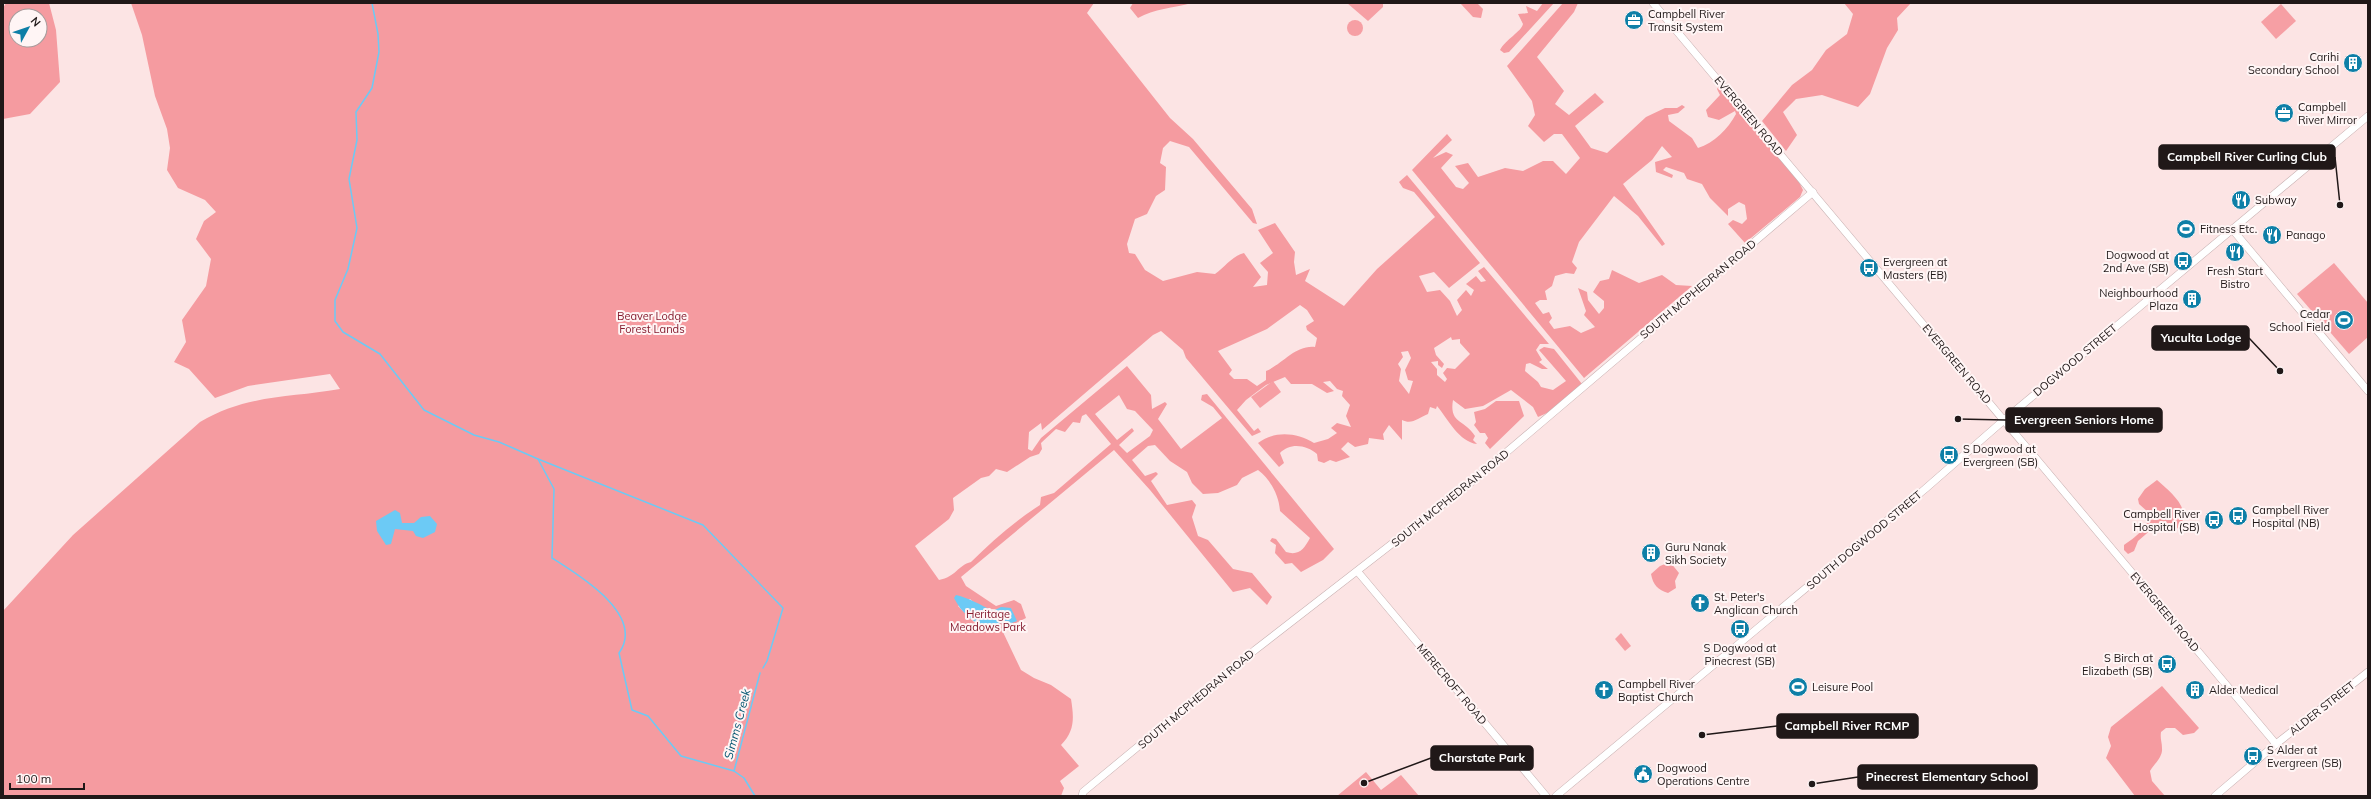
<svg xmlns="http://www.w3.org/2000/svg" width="2371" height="799" font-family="Mulish,sans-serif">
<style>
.green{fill:#f69fa4}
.forest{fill:#f59ba0;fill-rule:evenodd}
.water{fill:#6ccaf5}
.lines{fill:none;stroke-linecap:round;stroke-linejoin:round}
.stream{stroke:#6ccaf5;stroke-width:1.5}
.secondary-casing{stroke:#c7b0b1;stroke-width:8}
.secondary{stroke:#fff;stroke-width:7}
.labels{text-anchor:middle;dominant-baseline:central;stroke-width:4;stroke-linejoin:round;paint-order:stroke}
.poi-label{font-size:11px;fill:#201818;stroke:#fff5f5;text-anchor:start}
.street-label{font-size:11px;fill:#201818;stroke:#fff5f5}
.park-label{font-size:11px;fill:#861d30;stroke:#fff5f5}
.water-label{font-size:12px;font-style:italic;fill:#045672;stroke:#fff5f5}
.leader{fill:none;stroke:#201818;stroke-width:1.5}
.callout-dot{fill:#201818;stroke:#fff5f5;stroke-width:1.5}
.callout{fill:#201818;stroke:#201818;stroke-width:1.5}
.callout-label{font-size:12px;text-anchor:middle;font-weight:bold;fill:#fff}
</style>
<rect width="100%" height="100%" fill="#fce4e4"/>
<g class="green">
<polygon points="1347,3 1383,3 1383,7 1368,21"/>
<polygon points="2281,4 2296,21 2276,39 2261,22"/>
<circle cx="1355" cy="28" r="8"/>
<polygon points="2334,263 2368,303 2368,337 2349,354 2297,294"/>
<polygon points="1273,381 1281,392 1260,408 1251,397"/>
<polygon points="1621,633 1631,646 1625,651 1615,639"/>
<polygon points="1366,772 1381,790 1401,775 1419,796 1337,796"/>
</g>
<g class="forest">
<path d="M6 3H49L56 30 60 82 30 114 3 119V8ZM16 16H40V40H16Z"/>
<path d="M131 3H1094L1087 13 1170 118 1193 139 1252 209 1257 224 1253 223 1189 147 1170 141 1163 148 1160 163 1166 167 1165 190 1156 196 1147 214 1135 219 1127 244 1129 253 1135 254 1145 270 1163 281 1197 272 1215 274C1225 267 1232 256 1244 253L1261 277 1253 287 1267 285 1268 272 1260 263 1273 253 1258 230 1275 223 1295 252 1294 262 1296 275 1310 269 1305 281 1344 306 1377 269 1435 217 1414 192 1403 188 1399 182 1407 175 1480 263 1449 288 1434 272 1419 276 1427 292 1440 290 1450 301 1457 316 1462 310 1457 300 1466 290 1471 296 1474 290 1466 284 1476 276 1481 282 1486 281 1478 271 1484 267 1549 344H1540L1536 350 1542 360 1539 362 1548 369H1542L1530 363 1526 364 1525 371 1538 382 1541 387 1553 390 1566 381 1539 350 1544 347 1554 349 1582 384 1547 413 1538 417 1533 407 1511 390 1483 406 1465 409 1453 400C1449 424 1464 419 1475 436L1473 440 1477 444C1459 442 1448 419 1437 406L1436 409 1430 407 1428 414C1418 418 1412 425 1402 420V440L1389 425 1383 434 1384 440 1369 438 1368 444 1355 447 1348 442 1341 449 1350 457 1336 462 1330 460 1324 463 1318 461 1317 454C1307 445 1290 442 1280 453L1284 463 1279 467 1258 443C1276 430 1297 433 1314 443L1328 439 1337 433 1331 428 1337 423 1351 427 1346 416 1350 405 1342 396 1343 391 1337 389 1330 381 1323 382 1334 391 1327 393 1312 384H1291L1285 377 1266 385 1246 400 1237 410 1254 431 1258 428 1261 432 1252 436 1186 358 1183 350 1161 331 1153 335 1042 430 1041 423 1029 432 1028 449 1032 451 1041 438 1127 366 1151 395 1152 409 1165 402 1167 404 1158 419 1181 449 1222 418 1213 407 1201 400 1202 395 1207 394 1334 549 1323 560 1301 572 1292 563 1285 564 1275 553 1276 545 1270 541 1272 538 1276 539 1286 552C1299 556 1304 549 1310 538L1280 511C1279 495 1270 479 1258 470L1242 478 1237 485 1218 493 1203 494 1192 483 1187 472 1170 461 1155 445 1148 446 1132 460 1145 476 1156 472 1158 474 1151 481 1167 505 1192 500 1196 505 1192 517 1198 536 1208 540 1233 569 1252 573 1272 597 1267 605 1250 588 1233 592 1150 490 1114 450 961 577 966 586 996 606 1014 600 1021 604 1026 618 1002 630 1021 670 1034 678 1051 685 1071 699C1074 718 1075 731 1061 745L1079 766 1060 781 1064 788 1061 796H3V611L73 535 200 422C247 394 290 398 340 389L330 374 248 386 215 398 189 369 174 362 186 342 182 320 206 286 211 259 196 239 204 221 216 212 205 200 178 188 167 170 170 148 167 129 155 96 142 35ZM1300 305 1307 310 1314 321 1306 326 1307 330 1317 338 1315 347C1295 345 1283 364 1266 371V380L1257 386 1247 379H1234L1229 374 1232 370 1218 351 1267 329ZM1451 337 1452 340 1460 339V343L1470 354 1455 369 1447 368 1443 373 1447 379 1445 382 1437 375V369L1431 362 1438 361V365L1442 368 1444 364 1436 355 1434 348ZM1408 351 1411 358 1405 370 1408 380 1413 381 1409 394 1399 381 1401 369 1398 364 1403 357 1401 352ZM1119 395 1127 409 1135 411 1153 430 1150 436 1127 453 1119 445 1134 431 1132 428 1117 440 1095 414ZM1086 414 1111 444 1054 493 1041 497 1040 505C1015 521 992 541 971 562 958 565 956 577 939 580L915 546 949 519 954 510 953 498 981 478 989 476 996 469 1007 472 1030 457 1039 454 1042 449 1041 443 1056 429 1065 432 1073 422 1080 423 1082 416ZM970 599C983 611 995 610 1011 608L1012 623 1001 622 988 628 976 624 958 606Z"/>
<path d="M1133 3H1192C1173 8 1154 9 1138 18L1130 8Z"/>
<polygon points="1460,3 1477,3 1483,9 1481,18 1473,17"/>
<path d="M1543 3H1554L1509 52 1504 53 1500 50C1506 39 1521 32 1523 24L1518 14 1528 13 1526 6 1537 11Z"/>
<path d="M1563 3H1578L1574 12 1537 57 1564 91 1555 104 1569 115 1595 93 1604 102 1575 126 1591 148 1607 153 1646 117 1665 108H1677L1682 105 1685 107 1678 113 1668 115 1669 121 1692 138 1698 148C1714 143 1728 129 1736 114L1735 111 1719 120 1708 117 1706 110 1720 95 1717 89 1719 86 1798 180 1803 190 1800 197 1745 243 1728 224 1733 220 1742 224 1747 219 1745 205 1739 202 1728 209V216L1710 198 1702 184 1687 179 1684 173 1666 167 1663 170 1673 175 1672 178 1656 172 1655 162 1672 157 1662 146 1652 160 1623 184 1665 244 1662 246 1638 216 1614 196 1579 242 1572 262 1577 268 1574 274 1566 273 1555 276 1552 286 1545 291 1547 300H1540L1535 303 1543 314 1549 312 1552 318 1549 322 1554 329 1570 326 1581 333 1595 327 1584 315 1586 311 1578 288 1587 292 1588 300 1599 314 1604 308V301L1593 292 1600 281 1609 279 1612 270 1639 283 1662 275 1676 285 1692 286 1584 378 1412 170 1447 134 1452 140 1433 158 1446 152 1453 155 1441 168 1456 187 1463 189 1469 183 1455 166 1468 163 1478 177 1505 168 1523 171 1543 161H1553L1566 174 1580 158 1562 134H1554L1544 142 1528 126 1535 115 1532 101 1507 66Z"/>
<polygon points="1844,3 1911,3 1897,18 1898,30 1887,48 1870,94 1858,107 1822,95 1796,99 1783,112 1797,135 1786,151 1762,121 1792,85 1812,70 1826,50 1847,34 1853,14"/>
<polygon points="1496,401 1519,401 1524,416 1490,449 1485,443 1488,438 1485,433 1480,433 1474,425 1476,422 1474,412 1485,409"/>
<path d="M2157 480C2173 494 2198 514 2173 532L2153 528 2138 541 2134 551 2128 554 2124 550V545C2136 537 2150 527 2148 512L2139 504 2138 499 2145 489Z"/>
<path d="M1670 562 1679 573 1675 581 1676 588 1668 593C1658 590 1653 585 1651 574L1660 566Z"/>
<path d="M2162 686 2199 728 2194 733 2183 735 2175 728H2166L2161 732C2160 739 2162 742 2162 748 2163 757 2154 764 2150 771L2152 781 2165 796H2135L2106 758 2111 746 2108 737 2111 727Z"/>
</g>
<g class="water">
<polygon points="395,510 400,513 402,523 414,523 421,517 430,516 437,524 435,532 423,538 416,536 413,531 395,529 391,544 386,545 377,531 376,521"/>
<path d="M956 595C969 598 981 605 993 611L1001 607 1011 608 1017 621C1007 626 1001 619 988 628 973 623 961 612 954 598Z"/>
</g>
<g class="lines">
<g class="stream">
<path d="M372 3 378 34 379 52 372 88 356 112 357 140 349 179 357 228 348 269 335 300V321L343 332 380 354 424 410 474 435 499 442 538 459 554 489 552 558C579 575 646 615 619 653L632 710 648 716 681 756 734 771 744 778 755 796"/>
<polyline points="538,459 703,525 783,608 767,661 763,668"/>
<polyline points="734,771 760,673"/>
</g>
<defs>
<g id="secondary">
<polyline points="1653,3 2276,744"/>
<polyline points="2232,229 2368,391"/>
<polyline points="1358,572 1546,796"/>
<polyline points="1082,796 1083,792 1255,650 1469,484 1813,192"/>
<polyline points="1556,796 1925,489 2004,420 2368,116"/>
<polyline points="2215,796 2276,744 2368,672"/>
</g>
</defs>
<use href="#secondary" class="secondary-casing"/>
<use href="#secondary" class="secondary"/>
</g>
<defs>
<symbol id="office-disc" viewBox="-11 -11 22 22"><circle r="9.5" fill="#0e7fa7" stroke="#fff5f5"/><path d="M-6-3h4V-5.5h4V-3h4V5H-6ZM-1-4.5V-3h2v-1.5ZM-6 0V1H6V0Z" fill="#fff"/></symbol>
<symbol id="building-disc" viewBox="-11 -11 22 22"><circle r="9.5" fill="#0e7fa7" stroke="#fff5f5"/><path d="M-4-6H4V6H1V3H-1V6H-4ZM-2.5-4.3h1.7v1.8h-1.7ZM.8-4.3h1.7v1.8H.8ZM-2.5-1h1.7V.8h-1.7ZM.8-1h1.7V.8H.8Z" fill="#fff"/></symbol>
<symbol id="restaurant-disc" viewBox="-11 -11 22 22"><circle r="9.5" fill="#0e7fa7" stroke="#fff5f5"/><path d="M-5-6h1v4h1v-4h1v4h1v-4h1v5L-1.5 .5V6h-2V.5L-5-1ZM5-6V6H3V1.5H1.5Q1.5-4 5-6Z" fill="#fff"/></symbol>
<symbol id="stadium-disc" viewBox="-11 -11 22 22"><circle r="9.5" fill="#0e7fa7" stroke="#fff5f5"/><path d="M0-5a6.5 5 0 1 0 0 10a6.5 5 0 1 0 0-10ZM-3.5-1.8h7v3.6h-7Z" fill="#fff"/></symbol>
<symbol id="bus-disc" viewBox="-11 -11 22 22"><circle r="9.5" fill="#0e7fa7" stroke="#fff5f5"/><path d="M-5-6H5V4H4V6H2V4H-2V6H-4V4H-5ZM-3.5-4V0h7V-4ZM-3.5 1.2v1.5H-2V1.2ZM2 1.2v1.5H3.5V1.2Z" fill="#fff"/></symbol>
<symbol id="church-disc" viewBox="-11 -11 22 22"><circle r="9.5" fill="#0e7fa7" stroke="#fff5f5"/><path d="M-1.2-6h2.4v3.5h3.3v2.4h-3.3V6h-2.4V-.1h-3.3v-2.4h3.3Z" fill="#fff"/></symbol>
<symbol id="civic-disc" viewBox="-11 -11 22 22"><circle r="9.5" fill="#0e7fa7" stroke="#fff5f5"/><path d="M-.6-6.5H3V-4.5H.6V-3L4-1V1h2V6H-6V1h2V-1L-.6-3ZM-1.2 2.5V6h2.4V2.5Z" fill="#fff"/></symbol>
</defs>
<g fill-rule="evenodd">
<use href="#office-disc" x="1623" y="9" width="22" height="22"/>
<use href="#building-disc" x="2342" y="52" width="22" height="22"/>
<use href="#office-disc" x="2273" y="102" width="22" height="22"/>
<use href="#restaurant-disc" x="2230" y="189" width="22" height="22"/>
<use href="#stadium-disc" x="2175" y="218" width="22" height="22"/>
<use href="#restaurant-disc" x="2261" y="224" width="22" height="22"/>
<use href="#restaurant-disc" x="2224" y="241" width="22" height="22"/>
<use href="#bus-disc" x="2172" y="250" width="22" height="22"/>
<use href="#bus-disc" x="1858" y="257" width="22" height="22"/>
<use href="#building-disc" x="2181" y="288" width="22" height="22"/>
<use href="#stadium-disc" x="2333" y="309" width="22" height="22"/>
<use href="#bus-disc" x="1938" y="444" width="22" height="22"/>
<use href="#bus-disc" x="2227" y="505" width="22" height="22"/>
<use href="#bus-disc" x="2203" y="509" width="22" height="22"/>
<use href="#building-disc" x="1640" y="542" width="22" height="22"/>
<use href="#church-disc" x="1689" y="592" width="22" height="22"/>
<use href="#bus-disc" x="1729" y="618" width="22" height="22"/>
<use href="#bus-disc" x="2156" y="653" width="22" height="22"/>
<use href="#stadium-disc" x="1787" y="676" width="22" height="22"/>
<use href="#church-disc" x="1593" y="679" width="22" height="22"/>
<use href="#building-disc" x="2184" y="679" width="22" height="22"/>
<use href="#bus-disc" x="2242" y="745" width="22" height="22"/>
<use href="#civic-disc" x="1632" y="763" width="22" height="22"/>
</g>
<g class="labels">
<g class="poi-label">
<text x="1648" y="14">Campbell River<tspan x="1648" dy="13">Transit System</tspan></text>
<text x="2339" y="57" text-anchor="end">Carihi<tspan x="2339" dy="13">Secondary School</tspan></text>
<text x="2298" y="107">Campbell<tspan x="2298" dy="13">River Mirror</tspan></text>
<text x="2255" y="200">Subway</text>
<text x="2200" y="229">Fitness Etc.</text>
<text x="2286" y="235">Panago</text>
<text x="2169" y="255" text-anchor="end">Dogwood at<tspan x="2169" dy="13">2nd Ave (SB)</tspan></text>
<text x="1883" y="262">Evergreen at<tspan x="1883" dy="13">Masters (EB)</tspan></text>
<text x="2235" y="271" text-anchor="middle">Fresh Start<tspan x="2235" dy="13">Bistro</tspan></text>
<text x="2178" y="293" text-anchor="end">Neighbourhood<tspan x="2178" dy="13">Plaza</tspan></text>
<text x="2330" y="314" text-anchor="end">Cedar<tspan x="2330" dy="13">School Field</tspan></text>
<text x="1963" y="449">S Dogwood at<tspan x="1963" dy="13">Evergreen (SB)</tspan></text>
<text x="2252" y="510">Campbell River<tspan x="2252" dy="13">Hospital (NB)</tspan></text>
<text x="2200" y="514" text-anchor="end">Campbell River<tspan x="2200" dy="13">Hospital (SB)</tspan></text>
<text x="1665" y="547">Guru Nanak<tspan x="1665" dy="13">Sikh Society</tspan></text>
<text x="1714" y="597">St. Peter's<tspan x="1714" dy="13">Anglican Church</tspan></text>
<text x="1740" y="648" text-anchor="middle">S Dogwood at<tspan x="1740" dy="13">Pinecrest (SB)</tspan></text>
<text x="2153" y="658" text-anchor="end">S Birch at<tspan x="2153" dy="13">Elizabeth (SB)</tspan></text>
<text x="1618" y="684">Campbell River<tspan x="1618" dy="13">Baptist Church</tspan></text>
<text x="1812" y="687">Leisure Pool</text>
<text x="2209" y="690">Alder Medical</text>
<text x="2267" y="750">S Alder at<tspan x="2267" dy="13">Evergreen (SB)</tspan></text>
<text x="1657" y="768">Dogwood<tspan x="1657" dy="13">Operations Centre</tspan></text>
</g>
<g class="street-label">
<text transform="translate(1749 116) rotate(50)">EVERGREEN ROAD</text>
<text transform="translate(1698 289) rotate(-40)">SOUTH MCPHEDRAN ROAD</text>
<text transform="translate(2075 360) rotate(-40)">DOGWOOD STREET</text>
<text transform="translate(1957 364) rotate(50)">EVERGREEN ROAD</text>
<text transform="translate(1450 498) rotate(-39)">SOUTH MCPHEDRAN ROAD</text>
<text transform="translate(1864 540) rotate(-40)">SOUTH DOGWOOD STREET</text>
<text transform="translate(2165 612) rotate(50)">EVERGREEN ROAD</text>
<text transform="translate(1452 684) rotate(50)">MERECROFT ROAD</text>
<text transform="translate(1196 699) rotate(-40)">SOUTH MCPHEDRAN ROAD</text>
<text transform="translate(2322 708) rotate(-38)">ALDER STREET</text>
</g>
<g class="park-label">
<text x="652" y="316">Beaver Lodge<tspan x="652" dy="13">Forest Lands</tspan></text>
<text x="988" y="614">Heritage<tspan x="988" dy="13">Meadows Park</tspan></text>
</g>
<g class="water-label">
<text transform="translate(737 724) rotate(-75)">Simms Creek</text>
</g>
</g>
<path class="leader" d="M2340 205L2335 157M2280 371L2249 338M1958 419L2006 420M1702 735L1777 726M1364 783L1431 758M1812 784L1858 777"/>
<g class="callout-dot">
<circle cx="2340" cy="205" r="4"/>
<circle cx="2280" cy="371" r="4"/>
<circle cx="1958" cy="419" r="4"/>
<circle cx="1702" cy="735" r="4"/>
<circle cx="1364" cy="783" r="4"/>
<circle cx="1812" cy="784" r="4"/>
</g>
<g class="callout">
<rect x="2159" y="145" width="176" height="24" rx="4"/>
<rect x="2152" y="326" width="97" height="24" rx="4"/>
<rect x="2006" y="408" width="156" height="24" rx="4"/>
<rect x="1777" y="714" width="141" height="24" rx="4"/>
<rect x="1431" y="746" width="102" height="24" rx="4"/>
<rect x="1858" y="765" width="179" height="24" rx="4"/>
</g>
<g class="callout-label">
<text x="2247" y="161">Campbell River Curling Club</text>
<text x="2201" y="342">Yuculta Lodge</text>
<text x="2084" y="424">Evergreen Seniors Home</text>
<text x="1847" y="730">Campbell River RCMP</text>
<text x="1482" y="762">Charstate Park</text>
<text x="1947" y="781">Pinecrest Elementary School</text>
</g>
<rect width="2371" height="799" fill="none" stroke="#201818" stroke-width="8"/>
<g transform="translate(28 28) rotate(50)"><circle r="19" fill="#fff5f5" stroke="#a69d9d"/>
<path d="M0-3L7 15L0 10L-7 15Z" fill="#0e7fa7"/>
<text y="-6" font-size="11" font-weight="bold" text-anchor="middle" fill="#201818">N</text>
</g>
<path d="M10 783v6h74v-6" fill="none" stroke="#201818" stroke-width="2"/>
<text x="16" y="783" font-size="12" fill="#201818" stroke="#fff5f5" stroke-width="3" paint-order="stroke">100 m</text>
</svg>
